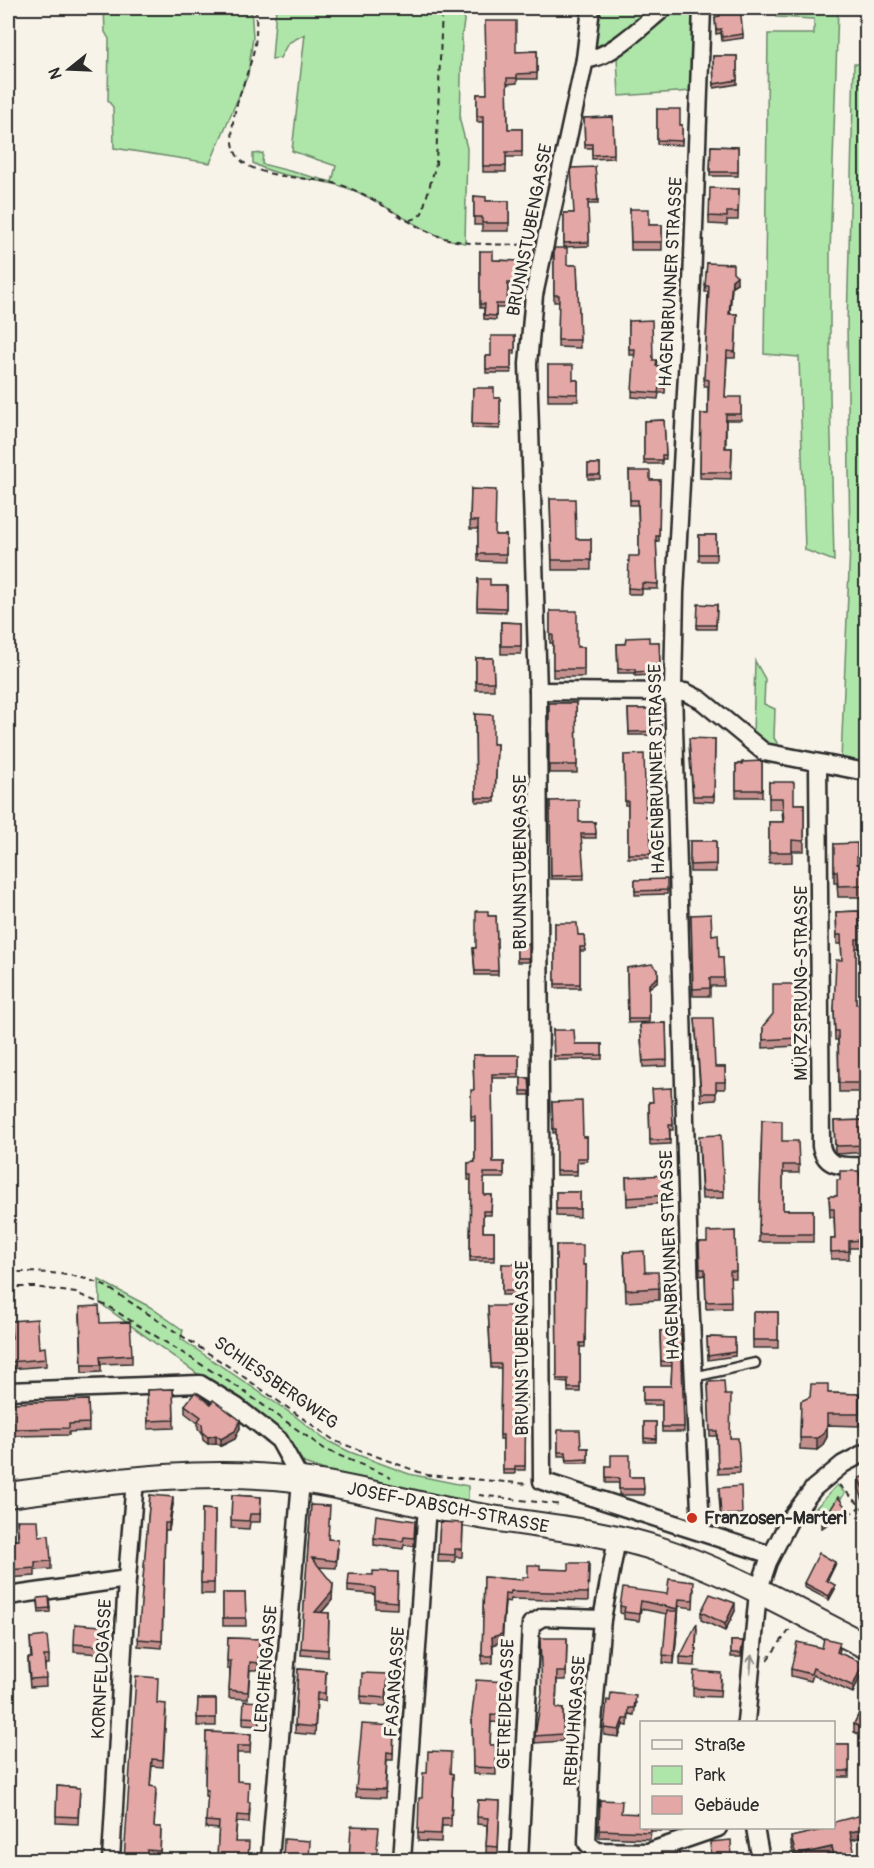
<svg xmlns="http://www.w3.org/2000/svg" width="874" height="1868" font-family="Pangolin,sans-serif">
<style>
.green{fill:#aee6a9;stroke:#6c886a;stroke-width:1.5}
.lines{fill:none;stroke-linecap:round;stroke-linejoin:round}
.lane-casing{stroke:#2b2b2b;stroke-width:13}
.street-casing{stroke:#2b2b2b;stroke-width:21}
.secondary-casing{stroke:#2b2b2b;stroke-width:28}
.path{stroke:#2b2b2b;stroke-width:2;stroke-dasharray:6 4.5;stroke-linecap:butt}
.lane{stroke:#f7f3e8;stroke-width:8}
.street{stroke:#f7f3e8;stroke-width:16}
.secondary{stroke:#f7f3e8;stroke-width:24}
.wall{fill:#c3908e;stroke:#2b2b2b;stroke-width:1.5}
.shaded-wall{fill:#9f7674;stroke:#2b2b2b;stroke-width:1.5}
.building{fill:#e3a8a5;stroke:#2b2b2b;stroke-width:1.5}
.oneway{stroke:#918f8a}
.poi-dot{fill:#c8321e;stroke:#f7f3e8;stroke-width:2}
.labels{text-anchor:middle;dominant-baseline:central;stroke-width:6;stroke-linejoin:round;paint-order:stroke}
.street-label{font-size:18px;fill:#2b2b2b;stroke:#f7f3e8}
.poi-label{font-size:18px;font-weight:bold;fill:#2b2b2b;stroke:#f7f3e8;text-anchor:start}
</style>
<rect width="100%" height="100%" fill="#f7f3e8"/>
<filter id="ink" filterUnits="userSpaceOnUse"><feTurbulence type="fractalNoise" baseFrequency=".0167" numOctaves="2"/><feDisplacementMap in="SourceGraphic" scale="12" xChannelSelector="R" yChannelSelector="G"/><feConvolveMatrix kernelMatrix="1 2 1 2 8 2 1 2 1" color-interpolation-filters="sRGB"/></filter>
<g filter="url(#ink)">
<g class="green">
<polygon points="104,8 251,8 253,37 248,75 210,163 114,148 113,107 108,101 109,39 105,32"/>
<path d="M276 8H470L465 14 462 35 460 121 467 148 465 243C425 238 388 203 350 189 320 177 282 180 253 163V154L263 153 262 164 332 182 336 166 292 151 305 34 288 43 280 58 272 59Z"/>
<polygon points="598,8 653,8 606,46 596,48 594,43"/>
<polygon points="677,8 695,8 692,91 619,96 617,57 620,52"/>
<polygon points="776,8 838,8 830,254 830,397 834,561 805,550 799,357 764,354 768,34 814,34 814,19 776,17"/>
<polygon points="854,64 866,64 866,765 841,760 850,546 847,324"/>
<polygon points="755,661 765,679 764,704 775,709 774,738 779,746 804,750 805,755 768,746 753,736"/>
<polygon points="99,1280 150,1307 183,1330 181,1339 295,1416 324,1439 350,1452 409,1474 468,1486 468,1509 362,1483 304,1463 287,1439 100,1303"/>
<polygon points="837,1485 845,1493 829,1516 812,1512"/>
</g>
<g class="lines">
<defs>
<polyline id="lane" points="694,1377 755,1363"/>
<g id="street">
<polyline points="591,8 585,59 534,295 528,364 538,691 542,1481 771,1555"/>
<path d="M585 59C609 60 645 23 664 8"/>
<polyline points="538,691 685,692 701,700 764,752 866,772"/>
<path d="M818 763 821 1146C826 1170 847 1166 866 1166"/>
<polyline points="8,1391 200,1384 237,1407 279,1440 301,1480 270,1860"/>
<polyline points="701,1530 690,1298 673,690 675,593 692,283 702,8"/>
<polyline points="617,1539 602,1619 591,1745 587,1843 597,1851 648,1852 718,1828"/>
<polyline points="8,1596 127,1579"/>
<polyline points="746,1722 758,1592 768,1562 790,1519 814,1488 843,1464 866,1452"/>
<polyline points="755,1828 761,1860"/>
<polyline points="111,1860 127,1579 135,1480"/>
<polyline points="402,1860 427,1506"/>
<polyline points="519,1860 531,1624 543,1617 602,1619"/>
</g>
<path id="secondary" d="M8 1495C104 1482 203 1467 301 1480 359 1488 416 1505 474 1515 536 1526 601 1530 661 1550 732 1573 800 1613 866 1646"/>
</defs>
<use href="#lane" class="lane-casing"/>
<use href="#street" class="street-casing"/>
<use href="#secondary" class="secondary-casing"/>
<g class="path">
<path d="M256 8C256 19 257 32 255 44 250 77 224 117 235 151 244 178 304 177 329 182 371 190 404 225 444 238 472 246 501 244 530 245"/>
<polyline points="410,220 417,218 422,213 436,164 442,8"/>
<path d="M8 1272C42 1272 76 1272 107 1287L231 1368 335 1441 427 1475 528 1484"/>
<polyline points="8,1287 35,1287 76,1293 109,1307 239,1388 326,1450 391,1477"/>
<polyline points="839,1485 863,1508 866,1516"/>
<polyline points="479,1495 562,1505"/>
<polyline points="848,1515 860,1507"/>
<polyline points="767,1660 791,1628"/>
</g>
<use href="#lane" class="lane"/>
<use href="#street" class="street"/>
<use href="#secondary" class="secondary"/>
</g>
<g class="wall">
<polygon points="719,16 743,34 743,38 722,41 721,33 716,34 715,17"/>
<polygon points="537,51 537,79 517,79 517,83 507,84 508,129 522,129 522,157 506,157 506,172 483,172 483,122 477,122 477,94 487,94 516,52"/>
<polygon points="713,56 737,56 737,84 714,88"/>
<polygon points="657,109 680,125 682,125 682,145 657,144"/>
<polygon points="613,117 614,158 592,159 592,148 585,148 584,118"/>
<polygon points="711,146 738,147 738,176 710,176"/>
<polygon points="595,167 598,204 588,204 589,246 564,247 564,213 574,213"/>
<polygon points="739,189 738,220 727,220 727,225 709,224 709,216"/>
<polygon points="474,196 486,201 509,201 509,231 482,231 482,225 474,225"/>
<polygon points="630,209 649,225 662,225 662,250 631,250"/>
<polygon points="554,248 567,265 577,265 580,348 558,347 559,302 554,302"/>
<polygon points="480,251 493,260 520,261 520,287 508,287 507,308 496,308 496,320 484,319 484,308 480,308"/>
<polygon points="707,263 733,273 737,283 732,286 730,314 737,314 735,358 727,358 725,397 741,404 741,420 726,420 726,448 732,448 731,479 700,478 701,414 708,414 708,386 704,386 708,292 705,292"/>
<polygon points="629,321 657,366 667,366 665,393 659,393 658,399 632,397 635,355 629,355"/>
<polygon points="515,336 515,354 511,354 511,373 486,373 486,356 491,356"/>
<polygon points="548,365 573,380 578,380 578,401 548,401"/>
<polygon points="473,388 494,398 500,398 500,429 472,428"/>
<polygon points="664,420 666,459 662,459 662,464 644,464 644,421"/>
<rect x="588" y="464" width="12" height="15"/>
<polygon points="629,471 650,480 660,480 659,541 656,541 658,589 642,589 642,594 628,594 628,588 639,556 639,538 638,505 630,505"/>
<polygon points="471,489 495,535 506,535 506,562 478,561 478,529 470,529"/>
<polygon points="550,499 576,539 591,539 591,570 552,570"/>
<rect x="699" y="535" width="17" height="26"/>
<polygon points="478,579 490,585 506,585 506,612 477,611"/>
<polygon points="717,605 716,629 697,629 697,625"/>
<polygon points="550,611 577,647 584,647 584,677 553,677 553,643 550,643"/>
<polygon points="501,622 521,623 521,654 501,654"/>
<polygon points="659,642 660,668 652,669 652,675 635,676 635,673 618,673 617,644"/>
<polygon points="476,658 493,658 494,690 476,690"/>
<polygon points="549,703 576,703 577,773 549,773"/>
<polygon points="628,709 661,709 661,735 629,735"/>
<polygon points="475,714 493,744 497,744 495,802 476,802"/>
<polygon points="715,739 714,802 693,801 689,744"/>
<polygon points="624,755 646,817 650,817 651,858 628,858 628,805 625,805"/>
<polygon points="762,761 762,797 736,797 736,764"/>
<polygon points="769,782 794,804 804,804 804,851 792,851 792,862 769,863 769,822 783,822 782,809 769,809"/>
<polygon points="550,801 579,822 595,822 596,838 581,838 584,879 551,879"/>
<rect x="690" y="841" width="26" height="31"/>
<polygon points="834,844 857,864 865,864 866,897 838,897 837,883 834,883"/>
<polygon points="635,880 667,890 667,894 635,895"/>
<polygon points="859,911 860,948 856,948 856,1004 862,1004 864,1080 862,1080 862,1092 839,1092 838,1040 835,1040 834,1008 842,960 841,944 837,944 836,912"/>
<polygon points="691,915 712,935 719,957 723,957 724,986 710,986 710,996 693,996"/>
<polygon points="488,916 496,916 498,975 475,975 473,948 476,948"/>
<polygon points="555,923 578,935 584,935 585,951 580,951 580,988 555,988"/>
<rect x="517" y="944" width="12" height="18"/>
<polygon points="627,968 658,970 658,981 649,988 649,1022 628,1023"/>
<polygon points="802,984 803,1013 796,1013 796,1046 763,1048 763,1026"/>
<polygon points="695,1018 715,1067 725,1067 725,1089 716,1089 716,1100 701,1101"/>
<polygon points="666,1023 667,1066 643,1067 640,1024"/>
<polygon points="553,1030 575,1044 602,1044 602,1059 554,1060"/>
<polygon points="473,1055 519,1055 519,1078 492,1078 493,1162 504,1162 504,1178 484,1178 484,1195 492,1195 491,1215 483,1215 483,1232 494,1232 494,1261 470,1261 471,1180 468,1180 468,1163 475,1162 475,1121 471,1120 471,1110 474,1090"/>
<polygon points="521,1078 529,1078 530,1095 521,1095"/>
<polygon points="671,1088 673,1130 670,1130 670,1144 650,1145 649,1102 653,1102"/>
<polygon points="552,1102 583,1137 587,1137 587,1161 577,1162 577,1175 556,1175 556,1132 553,1133"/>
<polygon points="762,1120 782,1141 799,1165 799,1173 783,1173 783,1210 813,1210 813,1242 759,1242"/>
<polygon points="867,1120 867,1152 838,1154 835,1152 834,1121"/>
<polygon points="699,1144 724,1191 724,1198 702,1199"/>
<polygon points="626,1177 668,1195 668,1203 627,1206"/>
<polygon points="556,1192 580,1192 580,1217 556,1216"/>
<polygon points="863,1192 863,1199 860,1199 862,1248 849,1248 849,1259 831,1259 831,1239 835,1239 834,1217 830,1217 829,1196 837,1196"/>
<polygon points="735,1231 736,1278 730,1278 731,1308 706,1309 705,1275 700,1276 699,1242 707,1242"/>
<polygon points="556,1245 583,1265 586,1265 585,1347 580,1347 580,1392 568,1392 568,1383 557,1382"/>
<polygon points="624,1252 645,1272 659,1288 659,1300 626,1302"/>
<polygon points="502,1264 526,1269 526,1295 502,1295"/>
<polygon points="488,1306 512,1335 519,1377 526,1378 525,1470 515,1470 515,1474 503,1474 503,1439 500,1439 501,1368 491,1368"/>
<rect x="753" y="1312" width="25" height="36"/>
<polygon points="80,1315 100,1323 132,1355 132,1363 101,1364 101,1372 82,1373"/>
<polygon points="10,1321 39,1348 46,1359 46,1366 9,1369 8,1365 8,1338 11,1338"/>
<polygon points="681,1330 684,1432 662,1432 662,1405 643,1405 643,1386 671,1386 672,1366 661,1366 660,1331"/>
<polygon points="707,1337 735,1338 735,1356 708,1360"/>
<polygon points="708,1382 725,1395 730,1438 740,1467 740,1473 718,1474 717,1436 710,1436"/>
<polygon points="173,1389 174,1428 148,1429 147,1390"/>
<polygon points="828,1393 859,1394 859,1426 827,1425 827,1437 822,1446 817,1450 800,1449 801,1401"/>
<polygon points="88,1400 89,1431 69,1432 69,1435 13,1436 12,1403"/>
<polygon points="185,1405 240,1428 235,1439 221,1446 216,1443 208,1444 203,1440 202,1432 198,1429 198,1423 185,1413"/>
<rect x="644" y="1422" width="12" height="20"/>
<polygon points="558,1430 581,1448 588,1448 588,1463 567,1463 566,1456 558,1456"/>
<polygon points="606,1466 630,1477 643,1477 644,1495 619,1495 619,1483 606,1483"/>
<polygon points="867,1476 867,1511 859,1489 859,1478"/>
<polygon points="150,1495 173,1504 169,1530 165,1530 162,1648 138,1646"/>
<polygon points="232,1495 261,1497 260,1522 250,1522 249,1529 231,1528"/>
<polygon points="719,1495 742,1514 742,1521 721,1523"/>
<polygon points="311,1505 329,1539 338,1548 336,1568 319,1567 332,1600 321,1613 329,1613 328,1657 301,1655"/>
<polygon points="202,1509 215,1510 214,1594 201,1594"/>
<polygon points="17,1520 39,1536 51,1561 51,1569 35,1570 35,1576 8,1578 8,1541 18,1540"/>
<polygon points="440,1522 463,1523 462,1557 455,1557 455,1562 438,1562"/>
<polygon points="415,1529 414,1546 404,1545 403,1549 374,1545 374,1538"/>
<polygon points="589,1563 588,1601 511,1599 510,1602 505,1601 502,1642 493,1645 493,1663 482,1664 484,1577 522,1580 540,1569 569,1570"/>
<polygon points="835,1565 827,1581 835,1589 829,1600 804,1587 804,1583"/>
<polygon points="398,1572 397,1609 375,1608 375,1595 372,1594 348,1592 348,1585 373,1575"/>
<polygon points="694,1589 693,1608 679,1606 674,1664 663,1663 667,1614 641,1609 639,1621 624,1619 624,1614 620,1613 620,1606 667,1594"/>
<polygon points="223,1593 245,1593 246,1626 223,1626"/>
<polygon points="38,1602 50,1608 50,1612 39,1613"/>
<polygon points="735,1611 725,1631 701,1620 701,1612"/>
<polygon points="697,1630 695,1666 680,1665 680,1657"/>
<polygon points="101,1634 100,1654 74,1652 74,1644"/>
<polygon points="30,1638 49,1656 49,1664 45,1664 46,1686 30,1687 28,1666 28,1658 31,1658"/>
<polygon points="228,1638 259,1639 258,1670 250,1670 248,1699 229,1698 230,1669 227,1669"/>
<polygon points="567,1638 566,1680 557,1680 556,1708 563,1709 563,1741 535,1743 535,1736"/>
<polygon points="731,1641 743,1641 741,1657 731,1657"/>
<polygon points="822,1648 840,1649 839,1653 863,1670 853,1693 813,1675 811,1681 791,1676 791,1669"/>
<polygon points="298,1669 326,1671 325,1701 317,1700 315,1735 295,1733"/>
<polygon points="721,1680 720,1697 693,1696 693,1688"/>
<polygon points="388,1682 386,1706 361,1704 361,1696"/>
<polygon points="506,1682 504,1723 491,1722 490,1745 495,1745 496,1775 473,1774 472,1714"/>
<polygon points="867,1697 867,1738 854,1732 854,1724"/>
<polygon points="198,1699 216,1699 216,1726 197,1726"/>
<polygon points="157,1703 166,1711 163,1767 152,1766 150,1786 156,1794 154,1827 161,1827 160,1858 147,1857 124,1860"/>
<polygon points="636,1703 634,1715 629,1714 628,1726 623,1725 619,1737 604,1735 604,1728"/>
<polygon points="260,1709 259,1726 243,1725 243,1717"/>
<polygon points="394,1726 393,1760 387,1760 385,1798 356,1797 356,1789"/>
<polygon points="206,1732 251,1734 250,1753 237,1753 237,1781 248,1802 250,1809 249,1823 237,1822 235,1842 248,1860 217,1860 219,1829 206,1828 208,1797 205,1796"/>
<rect x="834" y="1744" width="15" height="33"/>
<polygon points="450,1773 453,1774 451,1826 442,1826 441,1842 418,1841 418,1833 422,1798"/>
<polygon points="57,1786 80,1788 78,1824 56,1823"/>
<polygon points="478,1800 500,1801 498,1853 486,1853 487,1825 477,1824"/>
<polygon points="600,1800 642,1827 670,1827 670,1831 651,1831 650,1839 599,1837"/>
<polygon points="821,1827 834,1827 865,1836 851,1840 855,1860 833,1860 832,1855 807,1860 795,1860 791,1845 791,1837 821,1830"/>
</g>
<g class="shaded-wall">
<polygon points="737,276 737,283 732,286 729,320 732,280"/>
<polygon points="658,977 658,981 649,988 649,984"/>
<polygon points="240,1420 240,1428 235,1439 221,1446 221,1439"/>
<polygon points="827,1426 827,1437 822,1446 817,1450 817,1438"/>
<polygon points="216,1435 216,1443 208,1444 208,1437"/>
<polygon points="173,1497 173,1504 169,1530 169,1523"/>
<polygon points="846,1508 846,1512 822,1528 822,1524"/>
<polygon points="835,1562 835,1565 826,1584 826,1580"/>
<polygon points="333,1584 332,1600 315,1620 315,1612"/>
<polygon points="835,1585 835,1589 829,1600 829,1596"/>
<polygon points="505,1601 502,1642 492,1645 492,1637"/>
<polygon points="735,1603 735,1611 725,1631 725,1624"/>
<polygon points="678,1611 678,1619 674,1664 674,1656"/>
<polygon points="863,1663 863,1670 853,1693 853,1686"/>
<polygon points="623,1719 623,1725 619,1737 619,1730"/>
<polygon points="865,1829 865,1836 850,1840 850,1832"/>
<polygon points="832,1847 832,1855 807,1860 796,1860 796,1855"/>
<polygon points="855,1855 855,1860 835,1860 835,1859"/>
</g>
<g class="building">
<polygon points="718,8 740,8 743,34 722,37 721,29 716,30 715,17 720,16"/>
<polygon points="485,21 516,21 516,52 537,51 537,73 517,74 517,78 507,78 508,129 522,129 522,152 506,152 506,166 483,166 483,116 477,116 477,94 487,94"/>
<polygon points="713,56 737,56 737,80 714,84"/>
<polygon points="657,109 680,109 680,125 682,125 682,141 657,140"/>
<polygon points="613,117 614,154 592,155 592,144 585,144 584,118"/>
<polygon points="711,146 738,147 738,172 710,172"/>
<polygon points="595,167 598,200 588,201 589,242 564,243 564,213 574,213 571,168"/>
<polygon points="710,188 739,189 738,212 727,212 727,217 709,216"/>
<polygon points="474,196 486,197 486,201 509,201 509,223 482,223 482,217 474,217"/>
<polygon points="630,209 649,209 649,225 662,225 662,242 631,242"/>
<polygon points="554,248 567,248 567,265 577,265 580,340 558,340 559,295 554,295"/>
<polygon points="480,251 493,251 493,260 520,261 520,283 508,283 507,304 496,304 496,316 484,315 485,304 480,304"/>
<polygon points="707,263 733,264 733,272 737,276 732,280 729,314 737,314 735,352 727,351 725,397 741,397 741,414 726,414 725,448 732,448 731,472 700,472 701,414 708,414 709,380 704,379 709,286 705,286"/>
<polygon points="652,320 653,360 657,360 656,366 667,366 665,388 659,387 658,393 632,391 635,349 629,349 629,321"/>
<polygon points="491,336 515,336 515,350 511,350 511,369 486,369 486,356 491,356"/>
<polygon points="548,365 573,365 573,380 578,380 578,394 548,393"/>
<polygon points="473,388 494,388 494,398 500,398 500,425 472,424"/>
<polygon points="664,420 666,455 662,455 662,460 644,460 644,421"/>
<rect x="588" y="464" width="12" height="11"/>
<polygon points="629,471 650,471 650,480 660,480 659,536 656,536 658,584 642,583 642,589 628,588 629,556 639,556 639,536 638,500 630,500"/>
<polygon points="471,489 496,490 495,535 506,535 506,554 478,554 478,521 470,521"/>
<polygon points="550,499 575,499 576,539 591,539 591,560 552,560"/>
<rect x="699" y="535" width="17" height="19"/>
<polygon points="478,579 490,579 490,585 506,585 506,608 477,607"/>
<polygon points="698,604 717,605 716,625 697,625"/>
<polygon points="550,611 577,611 577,647 584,647 584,669 553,669 553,635 550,635"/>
<polygon points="501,622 521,623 521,646 501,646"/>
<polygon points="649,637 649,642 659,642 660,664 652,665 652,671 635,672 635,669 618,669 617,644 625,644 626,638"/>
<polygon points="476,658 493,658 494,682 476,682"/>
<polygon points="549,703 576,703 577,765 549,765"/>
<polygon points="628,709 661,709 661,731 629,732"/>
<polygon points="475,714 493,715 493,744 497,744 495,798 476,798"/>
<polygon points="689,738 715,739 714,796 693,796"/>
<polygon points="644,754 646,817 650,817 651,854 628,854 628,801 625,801 624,755"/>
<polygon points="762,761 762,790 736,790 736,764 742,764 742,762"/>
<polygon points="769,782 794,782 794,804 804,804 804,841 792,840 792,852 769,852 769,822 784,822 782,798 769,798"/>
<polygon points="579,800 579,822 595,822 596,834 581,834 584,875 551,876 550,801"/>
<polygon points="690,841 716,841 716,864 690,865"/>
<polygon points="857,843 857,864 865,864 866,885 838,886 837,871 834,871 834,844"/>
<polygon points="667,879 667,890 635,891 635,880"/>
<polygon points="476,911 488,911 488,916 496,916 498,971 475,971 473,948 476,948"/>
<polygon points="859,911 860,939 856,939 856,1004 862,1004 864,1071 862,1071 862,1083 839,1083 838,1031 835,1031 834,1008 836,960 842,960 841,935 837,935 836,912"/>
<polygon points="711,914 712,935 718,934 719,957 723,957 724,978 710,978 710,988 693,989 691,915"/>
<polygon points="555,923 577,923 578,935 584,935 585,947 580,947 580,984 555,984"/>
<rect x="517" y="944" width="12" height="14"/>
<polygon points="652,964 658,970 658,977 649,984 649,1019 628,1019 627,968"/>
<polygon points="773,984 802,984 803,1005 796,1006 796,1038 763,1040 763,1026 773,1014"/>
<polygon points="695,1018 713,1018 715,1067 725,1067 725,1082 716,1082 716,1093 701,1093"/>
<polygon points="666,1023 667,1060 643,1061 640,1024"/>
<polygon points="553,1030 574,1030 575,1044 602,1044 602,1055 554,1056"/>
<polygon points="473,1055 519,1055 519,1074 492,1074 493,1162 504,1162 504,1173 484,1173 484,1195 492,1195 491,1211 483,1211 483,1232 494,1232 494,1257 470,1257 471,1175 468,1175 468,1163 475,1162 475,1116 471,1116 471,1090 474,1090"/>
<polygon points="521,1078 529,1078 530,1091 521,1091"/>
<polygon points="671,1088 673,1125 669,1125 670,1140 650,1140 649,1102 653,1102 652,1089"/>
<polygon points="582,1101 583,1137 587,1137 587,1158 577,1158 577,1171 556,1171 556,1129 553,1129 552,1102"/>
<polygon points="762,1120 782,1121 782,1141 798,1141 799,1165 783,1165 783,1210 813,1210 813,1234 759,1234"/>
<polygon points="867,1120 867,1145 838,1146 835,1144 834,1121"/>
<polygon points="721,1135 724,1191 702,1191 699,1136"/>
<polygon points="840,1171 859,1171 863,1192 860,1192 862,1240 849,1241 849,1251 831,1252 831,1239 835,1239 834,1209 830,1209 829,1196 837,1196 837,1180 840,1180"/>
<polygon points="667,1175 668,1195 627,1198 626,1177"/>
<rect x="556" y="1192" width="24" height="17"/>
<polygon points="735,1231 736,1271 730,1271 731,1301 706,1302 705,1269 700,1269 699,1242 707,1242 707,1232"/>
<polygon points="556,1245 583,1245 583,1265 586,1265 585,1343 580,1343 580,1388 568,1388 568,1379 557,1379"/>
<polygon points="644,1251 645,1272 658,1272 659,1288 626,1290 624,1252"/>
<polygon points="502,1264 524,1264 523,1269 526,1269 526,1291 502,1291"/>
<polygon points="99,1306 100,1323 130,1322 132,1355 100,1357 101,1365 82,1365 80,1307"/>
<polygon points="488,1306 512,1306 512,1335 519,1335 519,1377 526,1378 525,1466 515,1466 515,1470 503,1470 503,1435 500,1435 501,1364 491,1364"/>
<rect x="753" y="1312" width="25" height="28"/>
<polygon points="37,1319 39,1348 45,1347 46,1359 9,1362 8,1358 8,1338 12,1338 10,1321"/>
<polygon points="681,1330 684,1427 662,1427 662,1400 643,1400 643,1386 671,1386 672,1362 661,1361 660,1331"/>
<polygon points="707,1337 735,1338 735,1352 708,1356"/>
<polygon points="724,1381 725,1395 731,1395 730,1438 738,1438 740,1467 718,1468 717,1431 710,1431 708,1382"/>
<polygon points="811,1384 828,1384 828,1393 859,1394 859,1414 827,1414 827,1426 822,1435 817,1438 800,1438 801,1401 810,1397"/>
<polygon points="173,1389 174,1420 148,1421 147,1390"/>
<polygon points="195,1392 211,1404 213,1400 240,1420 235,1431 221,1439 216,1435 208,1437 203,1433 202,1424 198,1421 201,1417 185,1405"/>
<polygon points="88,1400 89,1423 69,1424 69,1428 13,1429 12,1403"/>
<polygon points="644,1422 656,1422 656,1439 644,1438"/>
<polygon points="558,1430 580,1430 581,1448 588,1448 588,1459 567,1460 566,1452 558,1452"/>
<polygon points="611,1455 630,1455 630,1477 643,1477 644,1489 619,1489 619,1478 606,1477 606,1466 611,1466"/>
<polygon points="867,1476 867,1500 859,1478"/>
<polygon points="741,1486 742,1514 721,1515 719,1488"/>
<polygon points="150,1495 173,1497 169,1523 165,1523 162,1641 138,1639"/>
<polygon points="232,1495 261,1497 260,1514 250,1514 249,1521 231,1520"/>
<polygon points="838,1497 846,1508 822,1524"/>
<polygon points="311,1505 330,1506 328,1539 338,1540 336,1561 312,1558 333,1584 332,1592 315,1612 329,1613 328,1650 301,1648"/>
<polygon points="202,1509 215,1510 214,1583 201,1583"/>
<polygon points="376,1515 415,1521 414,1538 404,1537 403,1541 374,1538"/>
<polygon points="17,1520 38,1520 39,1536 49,1535 51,1561 35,1562 35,1568 8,1570 8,1541 19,1540"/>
<polygon points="440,1522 463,1523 462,1549 455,1549 455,1555 438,1554"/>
<polygon points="819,1553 835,1562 826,1580 835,1585 829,1596 804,1583"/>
<polygon points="569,1563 589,1563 588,1593 511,1591 510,1594 505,1593 502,1634 492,1637 493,1656 482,1656 484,1577 522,1580 522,1577 528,1577 528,1565 540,1565 540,1569 569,1570"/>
<polygon points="373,1571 398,1572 397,1602 375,1600 375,1588 372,1587 348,1585 349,1574 373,1575"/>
<polygon points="669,1579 694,1582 693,1600 679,1599 678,1609 641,1601 639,1614 624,1612 625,1607 620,1606 623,1588 667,1594"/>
<polygon points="223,1593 245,1593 246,1618 223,1618"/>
<polygon points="710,1594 735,1603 725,1624 701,1612"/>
<polygon points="49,1597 50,1608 39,1609 38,1598"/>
<polygon points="667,1611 678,1611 674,1656 663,1655"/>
<polygon points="697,1623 695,1658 680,1657"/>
<polygon points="75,1624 101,1626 100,1646 74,1644"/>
<polygon points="47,1636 49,1656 44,1656 46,1678 30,1679 28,1658 32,1658 30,1638"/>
<polygon points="228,1638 259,1639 258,1663 250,1662 248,1692 229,1690 231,1661 227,1661"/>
<polygon points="540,1638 567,1638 566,1672 557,1672 556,1708 563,1709 563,1734 535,1736 542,1692"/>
<polygon points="824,1638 840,1642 837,1652 863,1663 853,1686 813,1668 811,1674 791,1669 797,1642 822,1648"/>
<polygon points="731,1641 743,1641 741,1653 731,1653"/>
<polygon points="298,1669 326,1671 325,1693 317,1693 315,1727 295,1725"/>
<polygon points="694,1671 721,1673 720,1690 693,1688"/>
<polygon points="362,1673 388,1674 386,1698 361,1696"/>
<polygon points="136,1676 158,1678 157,1703 166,1704 163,1760 152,1759 150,1786 156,1787 154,1827 161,1827 160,1851 147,1850 146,1860 124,1860"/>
<polygon points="476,1680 506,1682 504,1716 491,1715 490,1745 495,1745 496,1768 473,1767 472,1714"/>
<polygon points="611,1693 636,1696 634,1708 629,1708 628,1719 623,1719 619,1730 604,1728 607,1700 610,1701"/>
<polygon points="867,1697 867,1730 854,1724"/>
<polygon points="198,1699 216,1699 216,1718 197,1718"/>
<polygon points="244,1701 260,1702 259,1718 243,1717"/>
<polygon points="362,1724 394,1726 393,1753 387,1752 385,1790 356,1789"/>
<polygon points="206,1732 251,1734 250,1746 237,1746 237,1781 249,1782 248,1802 250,1802 249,1816 237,1815 235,1842 249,1842 248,1860 221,1860 222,1857 217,1857 219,1822 206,1821 208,1790 205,1789"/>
<rect x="834" y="1744" width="15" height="27"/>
<polygon points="428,1751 451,1752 450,1773 453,1774 451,1818 442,1818 441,1834 418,1833 419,1798 422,1798 423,1773 427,1773"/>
<polygon points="57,1786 80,1788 78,1817 56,1816"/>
<polygon points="478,1800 500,1801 498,1847 486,1846 488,1818 477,1817"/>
<polygon points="600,1800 622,1801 621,1813 642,1814 642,1827 651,1827 650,1832 599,1830"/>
<polygon points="862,1815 865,1829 850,1832 855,1855 835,1859 832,1847 796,1855 791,1837 822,1830 821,1827 834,1827 834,1822"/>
<polygon points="351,1826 379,1827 376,1860 349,1860"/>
<polygon points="284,1839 310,1841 309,1860 283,1860"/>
<polygon points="731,1840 732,1860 707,1860 707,1855 711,1855 710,1842"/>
<polygon points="661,1852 679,1852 679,1860 660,1860"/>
</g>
<defs><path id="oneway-shaft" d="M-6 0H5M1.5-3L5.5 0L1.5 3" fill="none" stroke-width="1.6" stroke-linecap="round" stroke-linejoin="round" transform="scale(1.5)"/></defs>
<use class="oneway" href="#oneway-shaft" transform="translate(751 1664) rotate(-85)"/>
</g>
<circle class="poi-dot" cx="692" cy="1518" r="6"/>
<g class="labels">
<g class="street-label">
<text transform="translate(530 230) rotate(-79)">BRUNNSTUBENGASSE</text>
<text transform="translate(671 282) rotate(-87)">HAGENBRUNNER STRASSE</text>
<text transform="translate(657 769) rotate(-91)">HAGENBRUNNER STRASSE</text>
<text transform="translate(520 862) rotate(-90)">BRUNNSTUBENGASSE</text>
<text transform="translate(801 983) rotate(-90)">MÜRZSPRUNG-STRASSE</text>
<text transform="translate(670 1255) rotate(-92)">HAGENBRUNNER STRASSE</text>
<text transform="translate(522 1348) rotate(-90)">BRUNNSTUBENGASSE</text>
<text transform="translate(276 1383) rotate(35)">SCHIESSBERGWEG</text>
<text transform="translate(448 1508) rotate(11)">JOSEF-DABSCH-STRASSE</text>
<text transform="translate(102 1669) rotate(-87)">KORNFELDGASSE</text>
<text transform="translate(266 1669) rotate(-85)">LERCHENGASSE</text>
<text transform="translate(395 1682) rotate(-86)">FASANGASSE</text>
<text transform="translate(506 1704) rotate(-88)">GETREIDEGASSE</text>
<text transform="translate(575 1721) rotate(-86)">REBHUHNGASSE</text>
</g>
<g class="poi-label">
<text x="704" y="1518">Franzosen-Marterl</text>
</g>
</g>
<rect width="874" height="1868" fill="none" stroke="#f7f3e8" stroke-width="30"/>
<rect x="15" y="15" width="844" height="1838" fill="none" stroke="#2b2b2b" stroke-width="2" filter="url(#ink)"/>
<rect x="640" y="1721" width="195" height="108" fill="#f7f3e8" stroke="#a5a39c" stroke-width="1.5"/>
<rect x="652" y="1740" width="30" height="9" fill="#f7f3e8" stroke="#a5a39c" stroke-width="1.5"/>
<text x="694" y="1751" font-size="18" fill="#2b2b2b">Straße</text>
<rect x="652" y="1766" width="30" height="18" fill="#aee6a9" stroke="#a5a39c" stroke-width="1.5"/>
<text x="694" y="1781" font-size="18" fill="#2b2b2b">Park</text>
<rect x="652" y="1796" width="30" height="18" fill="#e3a8a5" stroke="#a5a39c" stroke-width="1.5"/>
<text x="694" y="1811" font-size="18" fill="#2b2b2b">Gebäude</text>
<g transform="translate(69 69) rotate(252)" stroke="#f7f3e8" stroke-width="4.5" paint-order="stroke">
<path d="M0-4.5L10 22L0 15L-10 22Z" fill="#2b2b2b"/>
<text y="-9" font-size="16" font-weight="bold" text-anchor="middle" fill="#2b2b2b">N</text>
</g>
</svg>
